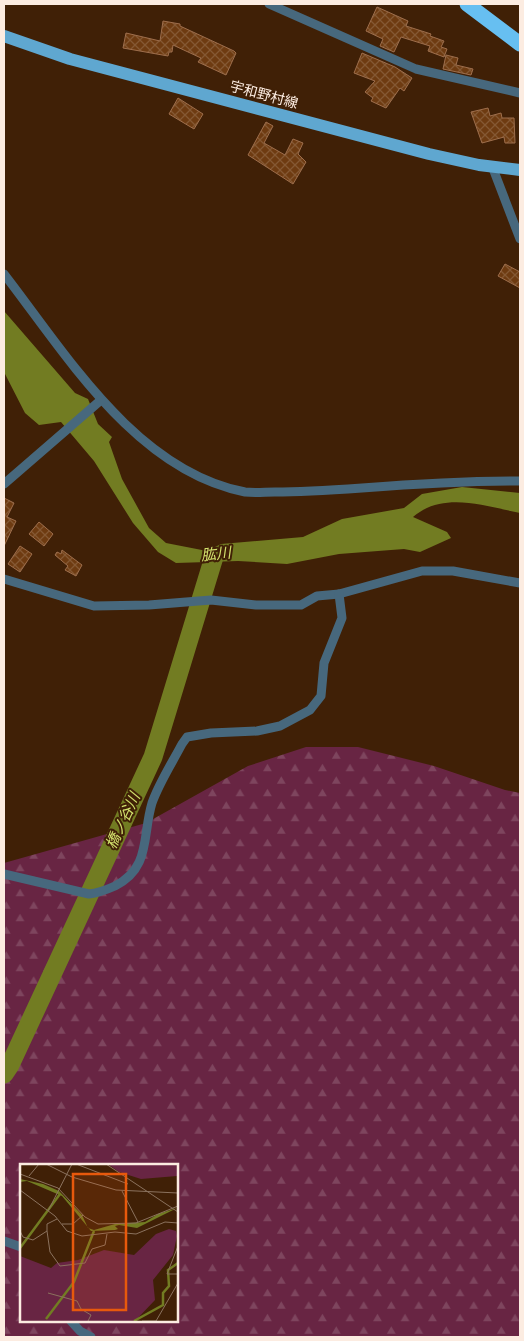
<svg xmlns="http://www.w3.org/2000/svg" width="524" height="1341" font-family="'Fira Sans Condensed','Noto Sans JP',sans-serif">
<style>
.forest{fill:url(#forest-firs);fill-rule:evenodd}
.water{fill:#727c22}
.lines{fill:none;stroke-linecap:round;stroke-linejoin:round}
.river{stroke:#727c22;stroke-width:19}
.building{fill:url(#building-cross-hatch);stroke:#9e6e4c}
.minor{stroke:#47687d;stroke-width:9}
.primary{stroke:#5fa7d0;stroke-width:12}
.motorway{stroke:#67bff1;stroke-width:15}
.labels{text-anchor:middle;dominant-baseline:central;stroke-width:4;stroke-linejoin:round;paint-order:stroke}
.street-label{font-size:14px;fill:#fcece1;stroke:#402006}
.water-label{font-size:15px;font-style:italic;fill:#d2e16d;stroke:#402006}
.inset-river{fill:none;stroke:#727c22;stroke-width:2.5}
.inset-road{fill:none;stroke:#8b725e;stroke-width:1}
.view{fill:#e8590c;fill-opacity:0.15;stroke:#e8590c;stroke-width:2.5}
.inset-edge{fill:none;stroke:#fcece1;stroke-width:2.5}
</style>
<defs>
<pattern id="forest-firs" width="22" height="20" patternUnits="userSpaceOnUse" patternTransform="scale(1.25)"><rect width="22" height="20" fill="#682543"/><path d="M5 1l3.5 6h-7zM16 11l3.5 6h-7z" fill="#7e455e"/></pattern>
<pattern id="building-cross-hatch" width="8" height="8" patternUnits="userSpaceOnUse" patternTransform="scale(1.25)"><rect width="8" height="8" fill="#6e3b11"/><path d="M0 0l8 8M0 8l8-8" fill="none" stroke="#845833"/></pattern>
</defs>
<rect width="100%" height="100%" fill="#402006"/>
<path class="forest" d="M306 747H358L434 766 505 790 520 793V1337H4V863L146 823 248 766ZM21 1165H176V1320H21Z"/>
<path class="water" d="M4 311 75 393 88 399 98 424 112 437 109 442 122 479 149 528 166 543 207 551 221 544 303 537 342 519 404 508 422 494 462 487 520 493V513C485 506 443 491 413 517L447 532 451 538 420 552 404 549 339 554 287 564 238 561 176 563 158 552 133 523 94 461 61 422 39 425 25 413 4 372Z"/>
<g class="lines">
<polyline class="river" points="4,1074 10,1065 153,757 214,557"/>
</g>
<g class="building">
<polygon points="377,7 408,21 406,26 431,34 430,36 444,41 441,47 447,49 444,57 428,51 430,46 401,37 394,52 380,46 383,39 366,31"/>
<polygon points="163,21 180,24 180,26 234,51 236,53 226,75 198,62 201,58 173,45 172,52 169,52 168,56 123,48 126,33 160,41"/>
<polygon points="362,53 395,67 412,78 404,91 400,88 386,108 371,101 373,98 365,92 375,81 354,73"/>
<polygon points="446,55 458,58 456,65 473,69 471,75 443,69"/>
<polygon points="178,98 203,114 194,129 169,114"/>
<polygon points="488,108 490,116 501,113 502,118 514,118 515,143 505,143 504,137 482,143 471,112"/>
<polygon points="266,122 273,126 264,143 285,155 293,139 303,143 298,154 306,162 293,184 248,155"/>
<polygon points="505,264 520,272 520,288 498,276"/>
<polygon points="4,498 14,503 7,517 16,521 4,546"/>
<polygon points="39,522 53,534 44,546 29,534"/>
<polygon points="20,546 32,554 20,572 8,564"/>
<polygon points="62,550 82,565 76,576 65,570 68,566 55,555 57,552 61,554"/>
</g>
<g class="lines">
<g class="minor">
<polyline points="269,4 416,69 520,93"/>
<polyline points="492,166 520,239"/>
<path d="M4 274C66 354 136 471 245 492 255 493 265 492 275 492 304 492 333 490 362 488 415 484 467 481 520 481"/>
<polyline points="4,484 101,400"/>
<polyline points="4,579 94,606 149,605 211,600 256,605 301,605 317,596 339,594 422,571 453,571 520,583"/>
<path d="M4 874 89 894C99 893 106 890 115 886 151 868 142 836 152 803 159 783 172 763 182 744L187 737 211 733 257 731 280 726 310 710 321 696 324 663 342 618 339 594"/>
<polyline points="4,1241 21,1247"/>
<polyline points="70,1320 80,1331 91,1337"/>
</g>
<polyline class="primary" points="4,36 70,59 429,154 479,165 520,170"/>
<polyline class="motorway" points="467,4 520,44"/>
</g>
<g class="labels">
<g class="street-label">
<text transform="translate(264 95) rotate(15)">宇和野村線</text>
</g>
<g class="water-label">
<text transform="translate(216 554) rotate(-6)">肱川</text>
<text transform="translate(123 821) rotate(-65)">橋ノ谷川</text>
</g>
</g>
<g transform="translate(20 1164)">
<rect width="158" height="158" fill="#402006"/>
<path d="M88 0H157V12L121 15 99 8ZM149 65 156 67 157 72 153 91 133 116 135 136 115 157H0V92L31 104 37 99 58 96 84 86 114 91 136 70Z" fill="#682543"/>
<path d="M0 15 23 20 39 27 62 51 68 64 74 66 95 60 125 58 138 50 157 44 117 64 99 61 95 62 98 65 95 66 71 67 42 32 7 17 0 18Z" fill="#727c22"/>
<path class="inset-river" d="M0 84 40 30M26 155 54 118 74 67M114 157 143 141V129L149 122 148 106 158 99"/>
<path class="inset-road" d="M26 0 52 13 96 26 158 29M56 0 108 20M86 0 158 48M0 10 38 24 65 53 78 60 116 59 158 42M9 12 19 0M0 26 35 52 47 67 62 72 95 68 116 70 145 58 158 59M102 27 118 58M28 47 52 0M37 55 27 60V67L30 88 40 102 65 99 72 85 85 81 87 70M42 60H53L63 51M0 67 3 73 13 76 27 67M158 82 147 110H158M28 129 57 137 61 145 71 151 68 157M122 157H136L158 119"/>
<path class="view" d="M53 10H106V146H53Z"/>
<rect width="158" height="158" class="inset-edge"/>
</g>
<rect width="524" height="1341" fill="none" stroke="#fcece1" stroke-width="10"/>
</svg>
